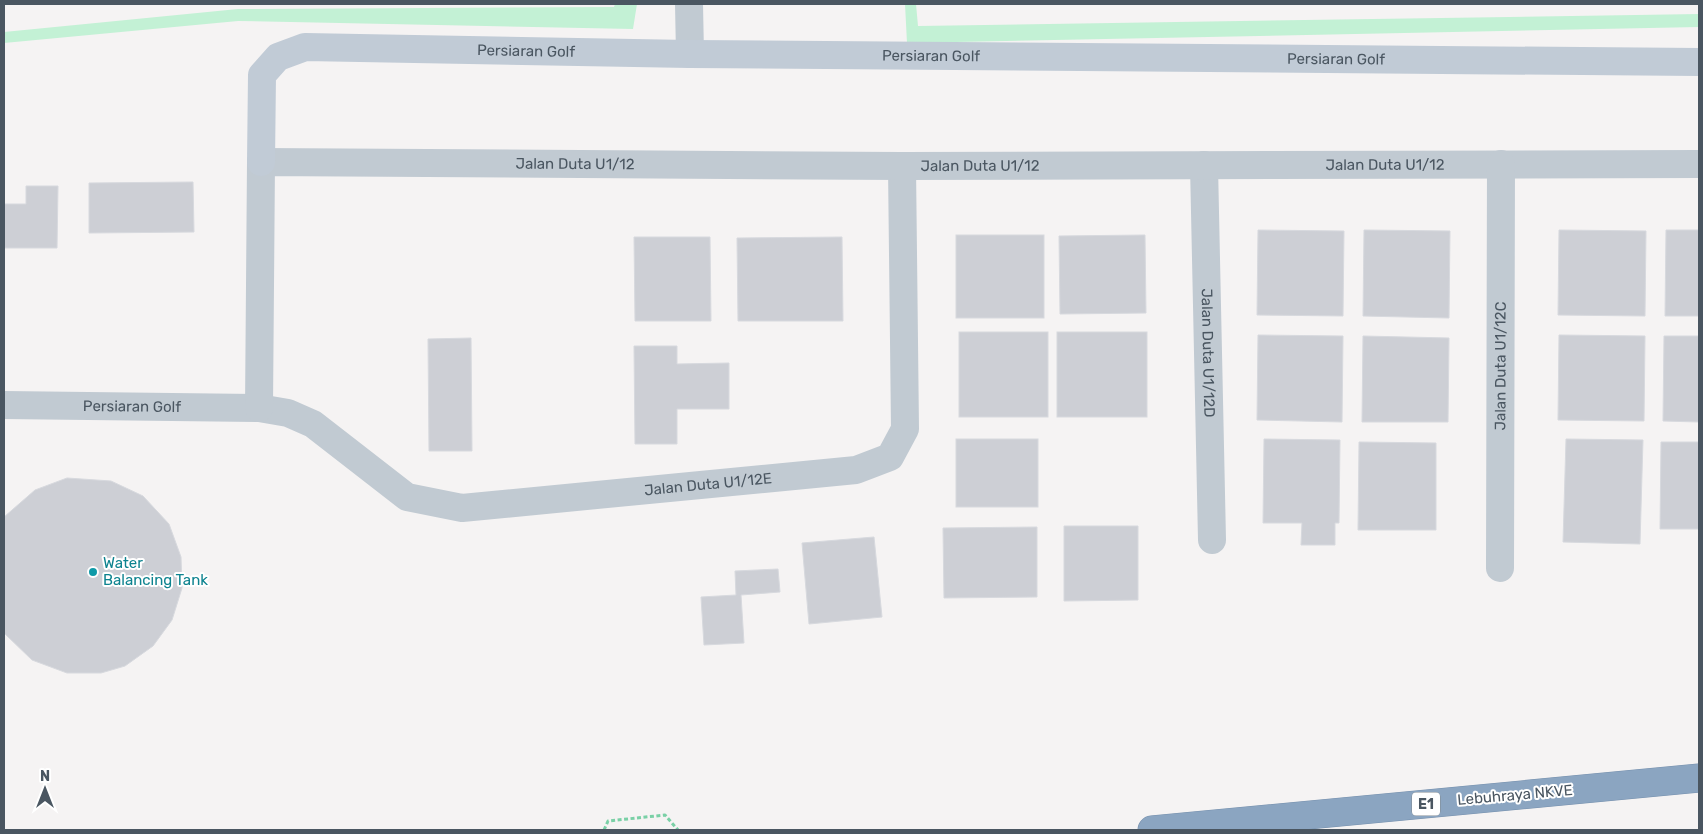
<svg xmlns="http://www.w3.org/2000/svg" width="1703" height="834" font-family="Rubik,sans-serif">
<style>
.green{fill:#c3f1d5}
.building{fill:#cdcfd5;stroke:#d7d9de}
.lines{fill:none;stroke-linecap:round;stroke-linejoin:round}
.highway-casing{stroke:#7690ad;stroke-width:29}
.path{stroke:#7ad0a6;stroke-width:3;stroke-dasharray:4 2.5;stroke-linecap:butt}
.street{stroke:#c1cad2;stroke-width:28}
.secondary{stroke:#c1cbd6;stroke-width:28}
.highway{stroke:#8ba5c1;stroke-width:28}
.culture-dot{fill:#0f9aa8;stroke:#fff;stroke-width:2}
.labels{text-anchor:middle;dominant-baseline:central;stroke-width:4;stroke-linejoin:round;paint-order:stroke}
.shield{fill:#fff;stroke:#808990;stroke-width:1}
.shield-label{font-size:14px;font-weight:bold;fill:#4a5661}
.street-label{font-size:15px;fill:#4a5661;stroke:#fff}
.culture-label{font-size:15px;fill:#0d838f;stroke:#fff;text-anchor:start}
</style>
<rect width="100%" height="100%" fill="#f5f3f3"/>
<g class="green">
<polygon points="615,4 637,4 633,29 238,21 4,43 4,32 238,9 614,7"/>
<polygon points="905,4 916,4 918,26 1699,14 1699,27 907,43"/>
</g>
<g class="building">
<polygon points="193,182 194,232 89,233 89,183"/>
<polygon points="26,186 58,186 57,248 4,248 4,204 26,204"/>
<polygon points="1258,230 1344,231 1343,316 1257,315"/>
<polygon points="1364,230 1450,231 1449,318 1363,316"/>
<polygon points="1559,230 1646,231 1645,316 1558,315"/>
<polygon points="1666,230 1699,230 1699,316 1665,316"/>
<rect x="956" y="235" width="88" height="83"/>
<polygon points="1145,235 1146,313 1060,314 1059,236"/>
<polygon points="634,237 710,237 711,321 635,321"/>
<polygon points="842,237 843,321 738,321 737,238"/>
<rect x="959" y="332" width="89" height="85"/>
<rect x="1057" y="332" width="90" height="85"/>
<polygon points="1258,335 1343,336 1342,422 1257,420"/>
<polygon points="1559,335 1645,336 1644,421 1558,420"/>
<polygon points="1363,336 1449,338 1448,422 1362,422"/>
<polygon points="1664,336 1699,336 1699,422 1663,421"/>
<polygon points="471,338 472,451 429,451 428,339"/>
<polygon points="634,346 677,346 677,364 729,363 729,409 677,409 677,444 635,444"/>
<rect x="956" y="439" width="82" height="68"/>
<polygon points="1264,439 1340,440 1339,523 1335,523 1335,545 1301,545 1302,523 1263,523"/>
<polygon points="1566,439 1643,440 1640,544 1563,542"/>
<polygon points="1359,442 1436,443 1436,530 1358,530"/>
<polygon points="1661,442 1699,442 1699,529 1660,529"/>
<polygon points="67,478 111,481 143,496 169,524 181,557 182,588 172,620 153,646 125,666 101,673 67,673 32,660 4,633 4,517 35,490"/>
<polygon points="1064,526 1138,526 1138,600 1064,601"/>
<polygon points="1037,527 1037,597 944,598 943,528"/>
<polygon points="874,537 882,617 809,624 802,543"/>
<polygon points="778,569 780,592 741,595 744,643 704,645 701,597 736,595 735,571"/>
</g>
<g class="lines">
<defs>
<polyline id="highway" points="1152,830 1699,778"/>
</defs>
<use href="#highway" class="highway-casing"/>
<polyline class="path" points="604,830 608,821 665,815 678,830"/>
<g class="street">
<polyline points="689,4 690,54"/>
<path id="s1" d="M1204 165 1212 540"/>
<path id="s2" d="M4 405 259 408 288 413 313 424 407 497 462 508 856 470 890 457 905 429 902 166"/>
<path id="s3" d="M259 408 261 162 902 166 1699 164"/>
<path id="s4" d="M1500 568 1501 164"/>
</g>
<path class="secondary" id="s5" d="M261 162 262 75 278 57 305 47 690 54 1699 62"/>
<use href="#highway" class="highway"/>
</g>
<circle class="culture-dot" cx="93" cy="572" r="5"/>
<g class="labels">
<rect class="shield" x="1412" y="792.5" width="28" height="23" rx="4"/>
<g class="shield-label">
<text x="1426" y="804">E1</text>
</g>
<g class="street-label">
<text stroke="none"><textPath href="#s5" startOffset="361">Persiaran Golf</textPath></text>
<text stroke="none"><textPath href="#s5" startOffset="766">Persiaran Golf</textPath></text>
<text stroke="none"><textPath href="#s5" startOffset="1171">Persiaran Golf</textPath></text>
<text stroke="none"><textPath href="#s3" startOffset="560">Jalan Duta U1/12</textPath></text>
<text stroke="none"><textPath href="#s3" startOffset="1370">Jalan Duta U1/12</textPath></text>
<text stroke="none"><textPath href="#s3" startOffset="965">Jalan Duta U1/12</textPath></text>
<text stroke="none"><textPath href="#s1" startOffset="188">Jalan Duta U1/12D</textPath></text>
<text stroke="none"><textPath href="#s4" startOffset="202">Jalan Duta U1/12C</textPath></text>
<text stroke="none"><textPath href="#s2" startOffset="128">Persiaran Golf</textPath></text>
<text stroke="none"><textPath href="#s2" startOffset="734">Jalan Duta U1/12E</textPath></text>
<text transform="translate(1515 795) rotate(-5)">Lebuhraya NKVE</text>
</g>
<g class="culture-label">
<text x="103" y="563">Water<tspan x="103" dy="17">Balancing Tank</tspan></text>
</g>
</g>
<rect width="1703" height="834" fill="none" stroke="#4a5661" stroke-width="10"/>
<g transform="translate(45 789)" stroke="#ffffff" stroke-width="4" paint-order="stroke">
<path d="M0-4L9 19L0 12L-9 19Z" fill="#4a5661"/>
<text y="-8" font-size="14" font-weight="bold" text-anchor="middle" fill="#4a5661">N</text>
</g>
</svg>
